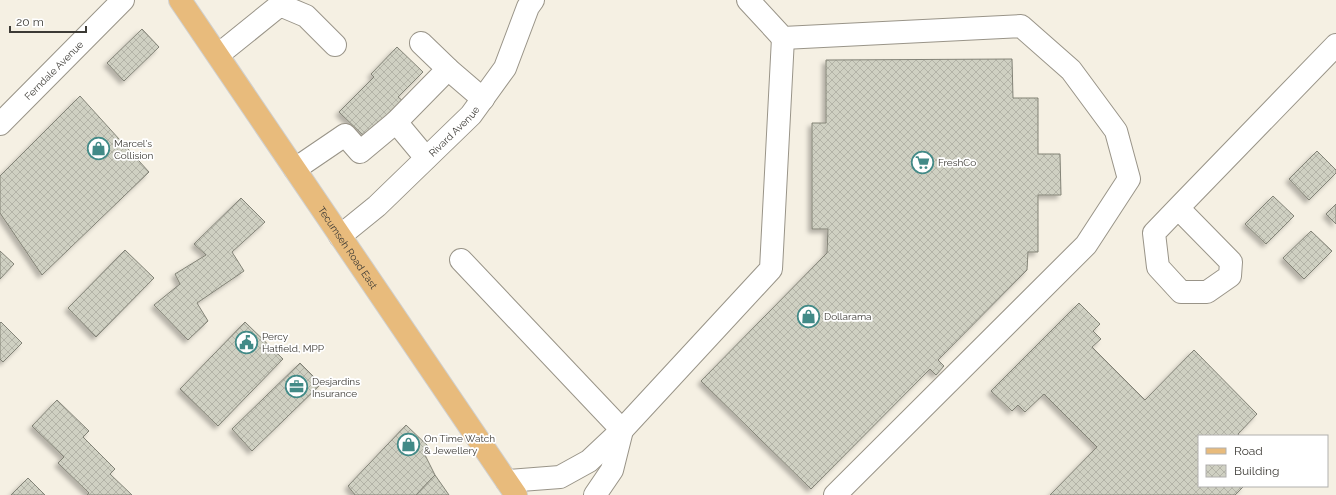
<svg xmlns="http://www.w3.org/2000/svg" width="1336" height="495" font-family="Raleway,sans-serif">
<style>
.building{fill:url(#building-cross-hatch);stroke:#838377;filter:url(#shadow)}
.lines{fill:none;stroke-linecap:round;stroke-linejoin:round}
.minor-casing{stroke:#999488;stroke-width:24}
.major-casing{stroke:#d0d0cf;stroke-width:24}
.minor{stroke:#fff;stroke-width:22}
.major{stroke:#e8bb7c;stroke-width:22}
.labels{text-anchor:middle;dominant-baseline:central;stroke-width:3.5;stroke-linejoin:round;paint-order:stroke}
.street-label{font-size:10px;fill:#3c3a35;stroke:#fff}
.poi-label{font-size:10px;fill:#3c3a35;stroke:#fff;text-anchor:start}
</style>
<defs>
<pattern id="building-cross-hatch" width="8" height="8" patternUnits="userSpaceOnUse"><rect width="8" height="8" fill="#cfd0c2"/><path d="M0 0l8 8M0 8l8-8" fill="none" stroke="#b3b3a7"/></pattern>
<filter id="shadow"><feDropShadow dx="-3.5" dy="3.5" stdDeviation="2" flood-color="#0004"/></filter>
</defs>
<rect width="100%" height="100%" fill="#f5f0e3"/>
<g class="building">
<polygon points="142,29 159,47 124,81 107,63"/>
<polygon points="397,47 423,72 398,97 403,101 366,138 339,112 374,77 371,74"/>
<polygon points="1012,59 1013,98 1038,98 1038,154 1060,154 1061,195 1038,195 1038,252 1028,252 1027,270 938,360 944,366 936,375 930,369 811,489 701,381 827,253 828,229 812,229 812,123 826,123 826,60"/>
<polygon points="80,96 149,172 42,275 0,213 0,176"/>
<polygon points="1317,151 1336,170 1336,173 1309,200 1289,179"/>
<polygon points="1273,196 1294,216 1266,244 1245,224"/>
<polygon points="241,198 265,222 232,252 244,271 197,303 208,321 188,340 154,305 180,284 175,274 206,255 194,244"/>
<polygon points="1336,204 1336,224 1326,214"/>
<polygon points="1311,231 1332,251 1304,279 1283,258"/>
<polygon points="125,250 154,278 96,337 68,308"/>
<polygon points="0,251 14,264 0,279"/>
<polygon points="1079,303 1100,324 1093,331 1101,339 1092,347 1145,400 1194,350 1257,414 1238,434 1240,436 1199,436 1199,486 1244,486 1235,495 1050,495 1097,447 1044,394 1025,412 1018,405 1012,411 991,391"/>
<polygon points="1,322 22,343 3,362 0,359 0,323"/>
<polygon points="245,322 283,359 218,426 180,389"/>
<polygon points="300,363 321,384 252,451 232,429"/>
<polygon points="57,400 89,431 83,437 115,469 110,474 132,495 87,495 89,493 58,463 64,457 32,426"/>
<polygon points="406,425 428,446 423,451 435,475 416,495 355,495 348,486"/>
<polygon points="435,475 449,495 416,495"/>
<polygon points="28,478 45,495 11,495"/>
</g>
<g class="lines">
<defs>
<g id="minor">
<polyline points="748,0 783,38 1021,26 1071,70 1116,131 1129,179 1086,245 835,495"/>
<polyline points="218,55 280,5 306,16 335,45"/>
<polyline points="448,69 483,99"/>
<polyline points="396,122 426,158"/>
<path id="s1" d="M0 124 123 0"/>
<polyline points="295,169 345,135 360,152 396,122 448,69 421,43"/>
<polyline points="1178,208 1231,262 1230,276 1207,292 1181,292 1158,267 1154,233 1178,208 1336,45"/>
<path id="s2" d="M340 236 377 206 471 115 505 68 528 7 533 0"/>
<polyline points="461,260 622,430"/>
<polyline points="507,481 560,477 589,461 622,430 771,269 783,38"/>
<polyline points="595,495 612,470 622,430"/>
</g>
<g id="major">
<path id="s3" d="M180 0 516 495"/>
</g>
</defs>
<use href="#minor" class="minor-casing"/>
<use href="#major" class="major-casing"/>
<use href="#minor" class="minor"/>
<use href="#major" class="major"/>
</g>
<defs>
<symbol id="shop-ring" viewBox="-11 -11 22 22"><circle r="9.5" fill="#fff" stroke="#428a87" stroke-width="1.5"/><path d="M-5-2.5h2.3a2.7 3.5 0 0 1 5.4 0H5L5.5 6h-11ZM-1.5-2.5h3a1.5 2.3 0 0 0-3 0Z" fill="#428a87"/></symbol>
<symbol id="supermarket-ring" viewBox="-11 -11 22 22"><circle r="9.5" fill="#fff" stroke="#428a87" stroke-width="1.5"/><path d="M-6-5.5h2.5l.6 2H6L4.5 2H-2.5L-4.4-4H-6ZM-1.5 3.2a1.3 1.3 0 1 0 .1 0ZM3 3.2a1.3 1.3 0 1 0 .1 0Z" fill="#428a87"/></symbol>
<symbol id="civic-ring" viewBox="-11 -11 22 22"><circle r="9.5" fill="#fff" stroke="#428a87" stroke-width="1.5"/><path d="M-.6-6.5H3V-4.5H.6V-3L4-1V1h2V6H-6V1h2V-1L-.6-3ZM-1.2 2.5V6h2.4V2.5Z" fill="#428a87"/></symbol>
<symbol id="office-ring" viewBox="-11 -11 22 22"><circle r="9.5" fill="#fff" stroke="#428a87" stroke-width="1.5"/><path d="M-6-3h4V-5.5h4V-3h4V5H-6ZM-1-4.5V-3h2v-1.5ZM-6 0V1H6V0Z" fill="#428a87"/></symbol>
</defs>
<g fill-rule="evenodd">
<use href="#shop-ring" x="86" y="136" width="25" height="25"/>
<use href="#supermarket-ring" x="910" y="150" width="25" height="25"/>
<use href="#shop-ring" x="796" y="304" width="25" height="25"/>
<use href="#civic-ring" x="234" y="330" width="25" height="25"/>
<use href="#office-ring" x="284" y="374" width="25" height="25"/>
<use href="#shop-ring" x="396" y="432" width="25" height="25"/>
</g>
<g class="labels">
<g class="street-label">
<text stroke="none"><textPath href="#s1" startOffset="76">Ferndale Avenue</textPath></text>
<text stroke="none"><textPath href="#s2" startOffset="155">Rivard Avenue</textPath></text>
<text stroke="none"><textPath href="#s3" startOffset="299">Tecumseh Road East</textPath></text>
</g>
<g class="poi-label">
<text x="114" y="143">Marcel's<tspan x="114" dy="12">Collision</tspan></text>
<text x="938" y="162">FreshCo</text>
<text x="824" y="316">Dollarama</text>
<text x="262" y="336">Percy<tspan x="262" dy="12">Hatfield, MPP</tspan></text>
<text x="312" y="381">Desjardins<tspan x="312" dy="12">Insurance</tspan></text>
<text x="424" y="438">On Time Watch<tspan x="424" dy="12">&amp; Jewellery</tspan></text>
</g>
</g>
<rect x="1198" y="435" width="130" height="52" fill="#ffffff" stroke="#b1b0ae"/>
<rect x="1206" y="448" width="20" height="6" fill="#e8bb7c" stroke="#b1b0ae"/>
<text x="1234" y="455" font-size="12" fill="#3c3a35">Road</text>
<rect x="1206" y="465" width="20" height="12" fill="url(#building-cross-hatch)" stroke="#b1b0ae"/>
<text x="1234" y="475" font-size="12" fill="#3c3a35">Building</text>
<path d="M10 26v6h76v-6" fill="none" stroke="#3c3a35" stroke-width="2"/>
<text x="16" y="26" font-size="12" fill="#3c3a35" stroke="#ffffff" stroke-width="3" paint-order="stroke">20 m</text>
</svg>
